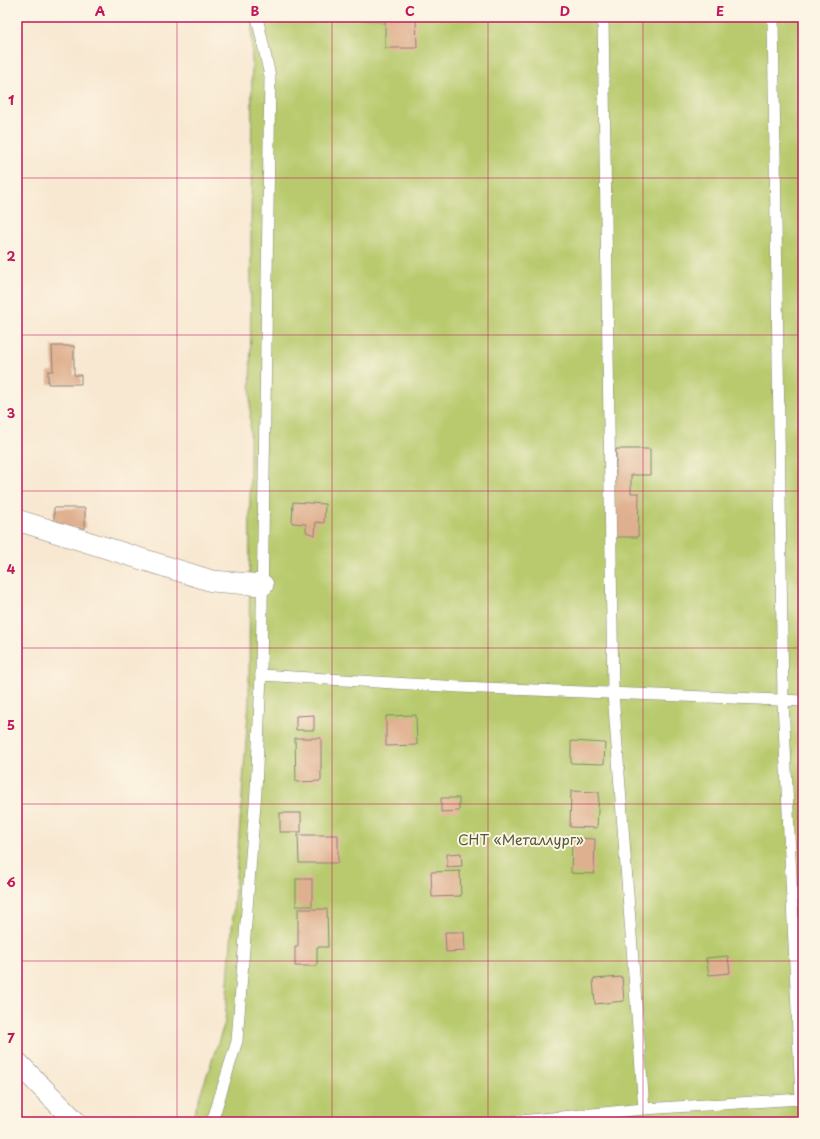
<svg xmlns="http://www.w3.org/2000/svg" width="820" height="1139" font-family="'Playpen Sans',sans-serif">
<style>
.green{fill:#b8ca6d;stroke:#6a7344}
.building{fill:#dfb08f}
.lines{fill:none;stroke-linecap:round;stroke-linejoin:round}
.service-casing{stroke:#8a8276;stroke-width:12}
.minor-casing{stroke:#8a8276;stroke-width:22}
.service{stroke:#fff;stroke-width:11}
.minor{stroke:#fff;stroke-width:21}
.grid{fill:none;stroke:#c2185b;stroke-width:1;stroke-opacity:0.55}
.labels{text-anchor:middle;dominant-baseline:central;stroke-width:4;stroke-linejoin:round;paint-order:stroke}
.park-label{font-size:14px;fill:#535938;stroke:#fcf5e5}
.neatline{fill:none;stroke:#c2185b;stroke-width:1.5}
.grid-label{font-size:13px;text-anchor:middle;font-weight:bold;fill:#c2185b}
</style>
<rect width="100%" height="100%" fill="#fcf5e5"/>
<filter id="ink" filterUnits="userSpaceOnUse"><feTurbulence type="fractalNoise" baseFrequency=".025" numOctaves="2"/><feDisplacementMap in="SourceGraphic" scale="8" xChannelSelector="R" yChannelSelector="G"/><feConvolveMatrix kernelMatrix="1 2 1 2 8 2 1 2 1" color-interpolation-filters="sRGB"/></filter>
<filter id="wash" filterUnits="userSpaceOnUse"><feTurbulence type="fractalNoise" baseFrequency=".012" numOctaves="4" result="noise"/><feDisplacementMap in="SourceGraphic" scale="16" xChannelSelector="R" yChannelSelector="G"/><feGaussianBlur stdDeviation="0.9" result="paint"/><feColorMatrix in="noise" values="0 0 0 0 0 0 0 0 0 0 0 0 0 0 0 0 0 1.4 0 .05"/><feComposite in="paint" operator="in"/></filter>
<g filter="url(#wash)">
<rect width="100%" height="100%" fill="#f8e8d1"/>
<polygon class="green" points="252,17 803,17 803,1122 191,1122 225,1022 249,701"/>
<g id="blocks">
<g class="building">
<polygon points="385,17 416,17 417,48 385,48"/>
<polygon points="52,346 74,346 74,375 81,375 81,384 48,384 48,371 53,371"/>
<polygon points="616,449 650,449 650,475 631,475 631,493 639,493 638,537 615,537"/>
<polygon points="293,502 325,504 324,523 316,522 315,535 306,532 306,524 292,523"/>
<rect x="54" y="508" width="31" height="20"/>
<polygon points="314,715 314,730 296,730 296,716"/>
<polygon points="416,715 417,745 386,746 386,716"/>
<polygon points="295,738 321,738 321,781 296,782"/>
<polygon points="571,741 605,743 604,764 571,763"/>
<polygon points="571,791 599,792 597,828 570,827"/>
<polygon points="441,798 459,798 459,811 441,812"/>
<rect x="280" y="813" width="21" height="19"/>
<polygon points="298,835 338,835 338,863 299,863"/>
<polygon points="572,838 595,839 594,874 571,873"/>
<polygon points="461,853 462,866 447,867 447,854"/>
<polygon points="460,871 461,896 432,897 431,872"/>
<rect x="296" y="879" width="16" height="27"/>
<rect x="798" y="881" width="5" height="21"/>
<polygon points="298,909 327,909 328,947 317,947 317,966 295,966 295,947 298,947"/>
<polygon points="445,932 464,932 465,951 446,952"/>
<polygon points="728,956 730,973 709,975 706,958"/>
<polygon points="622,977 624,1001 595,1004 593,979"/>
<polygon points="632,1116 633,1122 602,1122 601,1119"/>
</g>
</g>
</g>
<g filter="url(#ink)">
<use href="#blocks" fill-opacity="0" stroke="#8a8276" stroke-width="1"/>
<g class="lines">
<defs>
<g id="service">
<polyline points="603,17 613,693 644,1109"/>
<polyline points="261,675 460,687 803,701"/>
<polyline points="212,1122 237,1041 256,791 261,675 270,76 257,17"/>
<polyline points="510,1122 644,1109 801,1099 783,701 773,17"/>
</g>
<g id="minor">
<polyline points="17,520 212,581 263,585"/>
<polyline points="17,1062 76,1122"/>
</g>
</defs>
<use href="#service" class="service-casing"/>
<use href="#minor" class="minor-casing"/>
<use href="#service" class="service"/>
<use href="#minor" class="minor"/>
</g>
</g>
<path class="grid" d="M177 17V1122M332 17V1122M488 17V1122M643 17V1122M17 178H803M17 335H803M17 491H803M17 648H803M17 804H803M17 961H803"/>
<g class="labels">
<g class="park-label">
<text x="521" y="839">СНТ «Металлург»</text>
</g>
</g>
<rect width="820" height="1139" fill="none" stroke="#fcf5e5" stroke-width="44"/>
<rect x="22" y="22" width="776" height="1095" class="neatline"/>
<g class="grid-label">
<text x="100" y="16">A</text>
<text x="255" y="16">B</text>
<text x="410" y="16">C</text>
<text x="565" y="16">D</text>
<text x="720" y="16">E</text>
<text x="11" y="105">1</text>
<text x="11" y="261">2</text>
<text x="11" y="418">3</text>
<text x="11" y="574">4</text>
<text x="11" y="730">5</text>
<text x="11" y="887">6</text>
<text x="11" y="1043">7</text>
</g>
</svg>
